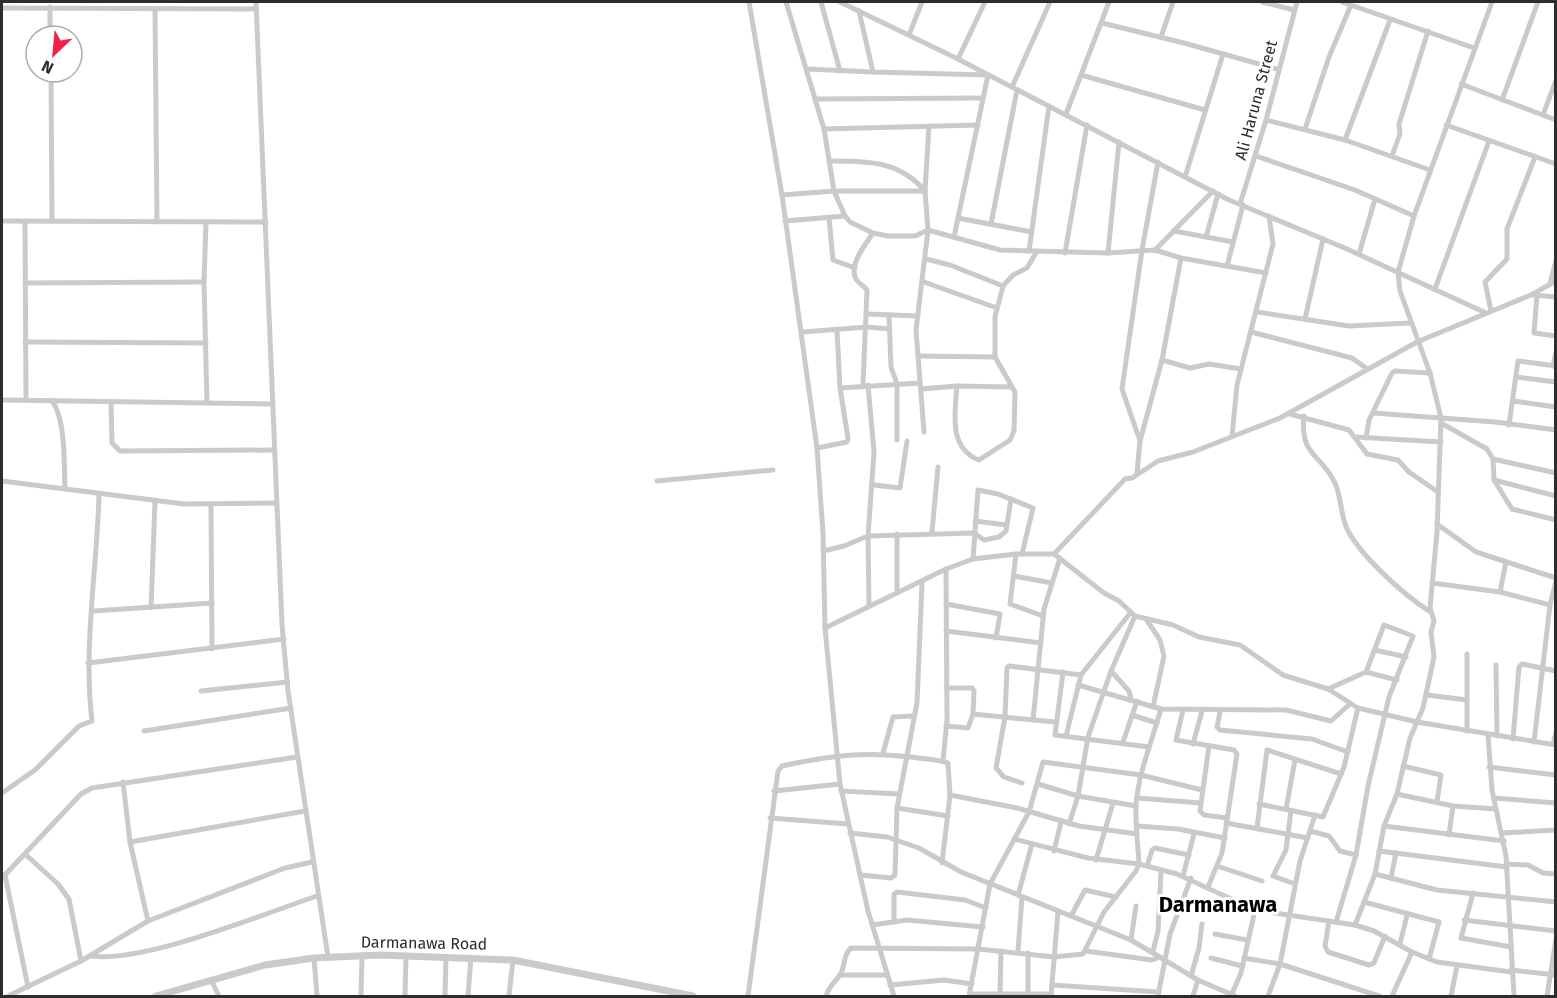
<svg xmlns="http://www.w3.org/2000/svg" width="1557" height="998" font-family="'Fira Sans',sans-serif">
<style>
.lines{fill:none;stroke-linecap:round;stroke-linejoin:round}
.minor{stroke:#cacaca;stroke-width:5}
.tertiary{stroke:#cacaca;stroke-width:7}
.labels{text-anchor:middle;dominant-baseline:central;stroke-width:6;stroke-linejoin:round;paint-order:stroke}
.street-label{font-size:16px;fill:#2d2d2d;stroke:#fff}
.district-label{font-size:22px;font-weight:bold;fill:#000;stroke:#fff}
</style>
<rect width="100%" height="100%" fill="#fff"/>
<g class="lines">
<g class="minor">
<polyline points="256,2 282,625 288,691 328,957"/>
<polyline points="749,2 782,195 817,448 823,533 825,628 840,784 868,911 894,996"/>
<polyline points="786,2 824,129 834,191 845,216 850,222 873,233 888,236 915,236 928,230 1000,250 1108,253 1155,250 1181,258 1266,273"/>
<polyline points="821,2 840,71"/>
<polyline points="840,2 958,59 1229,200 1347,249 1486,313"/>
<polyline points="1262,2 1294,10"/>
<polyline points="1342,2 1474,48"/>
<polyline points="50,7 50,36"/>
<polyline points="2,8 256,9"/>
<polyline points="155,9 157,222"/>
<polyline points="859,11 873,72 988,75 954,237"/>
<polyline points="1102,23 1184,43 1277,69"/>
<polyline points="909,35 922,2"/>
<polyline points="1161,37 1173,2"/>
<polyline points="958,59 985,2"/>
<polyline points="807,69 873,72"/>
<polyline points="51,72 52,221"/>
<polyline points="1081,75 1205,110"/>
<polyline points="1461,84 1556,120"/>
<polyline points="1012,87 1050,2"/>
<polyline points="816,99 983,98"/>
<polyline points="1502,100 1538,2"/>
<polyline points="1066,114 1109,2"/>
<polyline points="1543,115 1556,80"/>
<polyline points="1266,120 1345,140 1430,170"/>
<polyline points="1446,125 1556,164"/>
<polyline points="824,129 978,125"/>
<polyline points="1305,129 1329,57 1351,5"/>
<polyline points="1345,140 1390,20"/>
<polyline points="1256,156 1355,190 1414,216"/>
<polyline points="1392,156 1400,134 1399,124 1428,31"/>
<path d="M829 161C866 161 899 160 925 191"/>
<polyline points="1185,177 1223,54"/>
<polyline points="782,195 834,191 925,191"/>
<polyline points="1240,204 1266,120 1297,2"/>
<polyline points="829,218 833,260 855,268"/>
<polyline points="958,218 1032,232"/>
<polyline points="2,221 266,222"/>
<polyline points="25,221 26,400"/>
<polyline points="785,221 845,216"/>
<polyline points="206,222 204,282 207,403"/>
<polyline points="991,224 1017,90"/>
<polyline points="1174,231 1233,242"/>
<polyline points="1206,237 1218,194"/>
<polyline points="1155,250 1213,191"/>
<polyline points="1029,251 1049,106"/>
<polyline points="1065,253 1087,125"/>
<polyline points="1108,253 1119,142"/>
<polyline points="1359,254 1375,199"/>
<polyline points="926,259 950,265 1003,286"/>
<polyline points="1227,266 1243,205"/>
<polyline points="924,282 997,308"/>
<polyline points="25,283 204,282"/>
<polyline points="1550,284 1556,260"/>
<polyline points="1435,289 1489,141"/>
<polyline points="1533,295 1556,297"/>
<polyline points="1537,295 1534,333 1556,336"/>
<polyline points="1491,311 1485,282 1507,259 1507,229 1535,157"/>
<polyline points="1257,312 1349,326 1410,323"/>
<polyline points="867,314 918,316"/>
<polyline points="889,315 891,367 897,384 897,440"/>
<polyline points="1305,319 1323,239"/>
<polyline points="803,332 867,327 890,329"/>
<polyline points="1251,332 1352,358 1366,368"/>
<polyline points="25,342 206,343"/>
<polyline points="918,356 995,357"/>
<polyline points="1162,360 1190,368 1209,364 1241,369"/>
<polyline points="1553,366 1556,352"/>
<polyline points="1516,377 1556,382"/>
<path d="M863 385 867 290C864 286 858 283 856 279 848 265 866 244 873 233"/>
<polyline points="868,385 874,452 868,536 869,606"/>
<path d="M957 386C955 412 948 448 979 460L1010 440 1014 431 1015 392 995 357V317L1003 286 1013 275 1027 268 1037 251"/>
<polyline points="840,388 920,383"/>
<polyline points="921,389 957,386 1012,387"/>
<polyline points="2,400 273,404"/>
<path d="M52 401C66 419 64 467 65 489"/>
<polyline points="1513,401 1556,407"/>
<polyline points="111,402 112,443 120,451 274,450"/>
<polyline points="1373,413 1495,422 1556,430"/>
<polyline points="1290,414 1349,430 1367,454 1398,460 1409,472 1438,492"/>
<path d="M1304 416C1300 457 1320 452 1335 483 1342 498 1340 516 1348 531 1363 558 1404 595 1429 611"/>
<polyline points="1441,423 1487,449 1493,459"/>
<polyline points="1509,425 1518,361 1556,366"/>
<polyline points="924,432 916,330 928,230 925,191 929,126"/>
<polyline points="1232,436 1237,385 1273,244 1269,216"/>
<polyline points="1356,437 1441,442"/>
<polyline points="1366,438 1369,420 1392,373 1395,371 1430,373"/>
<polyline points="1140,441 1122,389 1142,250 1158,162"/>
<polyline points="817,448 847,442 848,438 840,388 837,330"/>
<polyline points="1137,473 1140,441 1162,360 1181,258"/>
<polyline points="1556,473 1493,459 1494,480 1512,509 1556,520"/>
<polyline points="1494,480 1556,496"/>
<polyline points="2,481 184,504 276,503"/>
<polyline points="657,481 773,470"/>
<polyline points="874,485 900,488 907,441"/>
<polyline points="211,506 212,649"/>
<polyline points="975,521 1006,525"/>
<polyline points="1437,524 1476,552 1556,578"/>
<polyline points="932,532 938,467"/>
<polyline points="897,534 897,593"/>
<polyline points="823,551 844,546 868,536 974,533 984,540 999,537 1006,531 1011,499"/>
<polyline points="1016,554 1010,604 1043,616"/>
<polyline points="1054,554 1104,593 1119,601 1135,616 1173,625 1199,637 1240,645 1283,675 1328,689 1358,708 1417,722 1556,745"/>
<polyline points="973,559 978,490 998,494 1033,508 1022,554"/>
<polyline points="1014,576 1052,583"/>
<polyline points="1432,583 1500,592 1550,605"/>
<polyline points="1500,592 1506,562"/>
<polyline points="946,604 1000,614 996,638"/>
<polyline points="151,608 155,501"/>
<polyline points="93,611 212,603"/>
<polyline points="1146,619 1160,640 1164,656 1153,707"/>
<polyline points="825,628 946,569 973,559 1016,554 1054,554 1125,479 1132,478 1158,461 1193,452 1280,418 1417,342 1531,295 1556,281"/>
<polyline points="946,631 1041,643"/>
<polyline points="1375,650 1406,657"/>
<polyline points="88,663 284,639"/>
<polyline points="1496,665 1497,736"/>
<polyline points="1111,671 1129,691 1131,699"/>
<polyline points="1063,672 1055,735 1149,747"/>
<polyline points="1366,672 1397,680"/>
<polyline points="1078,685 1161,709 1286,710 1331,721 1350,704"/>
<polyline points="946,688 972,688 974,691 973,714 968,728 946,726"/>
<polyline points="1328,689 1366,672 1384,625 1413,636 1389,697 1368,786 1356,855 1336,922"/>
<polyline points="201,691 288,682"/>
<polyline points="1427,695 1467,700"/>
<polyline points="1183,710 1176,740 1234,750 1237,754 1222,853 1208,887"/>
<polyline points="1220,712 1217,727 1220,730 1312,739 1348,752"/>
<polyline points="973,714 1055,722"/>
<polyline points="1132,715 1157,723"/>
<polyline points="1033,720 1044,609 1060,558"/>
<polyline points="144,731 291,708"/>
<polyline points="1467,731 1467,654"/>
<polyline points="1488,735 1492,790 1506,856 1514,996"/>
<polyline points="1066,736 1081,675 1131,612"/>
<polyline points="1513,739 1519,667 1522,664 1556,671"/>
<polyline points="1123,742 1137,701"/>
<polyline points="1534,742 1550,605 1556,581"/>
<polyline points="1193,744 1202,711"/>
<polyline points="1553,744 1556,732"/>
<polyline points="1209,746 1200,811 1204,815 1227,818"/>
<polyline points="883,753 893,717 913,716"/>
<polyline points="943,761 947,720 946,569"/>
<polyline points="1403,766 1441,775 1437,802"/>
<polyline points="1489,767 1556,775"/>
<polyline points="123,782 130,842 148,921"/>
<polyline points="1022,783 1004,777 996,768 1005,717 1007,668 1009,666 1081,675"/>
<polyline points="1038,784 1078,796 1136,806"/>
<polyline points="774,791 840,784"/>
<polyline points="841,791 899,794"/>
<path d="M2 793 35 770 79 726 92 721C83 647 97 570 99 495"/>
<polyline points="1397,794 1453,806 1496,809"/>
<polyline points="950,795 1017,808 1079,826 1137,834"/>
<polyline points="1137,798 1201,803"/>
<polyline points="1494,798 1556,803"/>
<polyline points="1259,804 1323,817 1344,767 1358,708"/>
<polyline points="897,808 948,816"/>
<polyline points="1286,809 1295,760"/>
<polyline points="1291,810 1286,850 1273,876 1295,884"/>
<polyline points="770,818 848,824"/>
<polyline points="1226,823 1308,838"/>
<polyline points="1069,824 1078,796 1088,737 1111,671 1135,616"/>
<polyline points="1137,826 1178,829 1225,838"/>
<polyline points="1384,826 1504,841"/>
<polyline points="1257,828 1267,750 1341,774"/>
<polyline points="1310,831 1329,836 1340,851 1356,855"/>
<polyline points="850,833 887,837 919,848 961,872 1131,940 1198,980 1235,996"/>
<polyline points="1502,833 1556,830"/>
<polyline points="1449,835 1453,806"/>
<polyline points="1014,839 1088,858 1139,864 1177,874 1255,910 1355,925 1374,931 1412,952 1437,962 1511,972"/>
<polyline points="130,842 305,811"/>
<polyline points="1054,851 1061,822"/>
<polyline points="1379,851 1507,867"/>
<polyline points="25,854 58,884 69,899 81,961"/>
<polyline points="1096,860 1113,803"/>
<polyline points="1507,864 1528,865 1543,873 1556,874"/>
<polyline points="1147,866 1152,850 1155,848 1189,855"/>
<polyline points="1217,866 1262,881"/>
<polyline points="1375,874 1437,890 1556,902"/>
<polyline points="5,875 28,987"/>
<polyline points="861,875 891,878 895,875 897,808 917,703 922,583"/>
<polyline points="1183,876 1194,834"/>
<polyline points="2,878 81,794 92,788 297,757"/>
<polyline points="1391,878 1396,853"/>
<polyline points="1473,893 1461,938 1511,947"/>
<polyline points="1018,895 1032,844"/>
<polyline points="1364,902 1439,922 1429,959"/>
<polyline points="1071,916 1085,890 1116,897"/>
<polyline points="1464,920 1556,931"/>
<polyline points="894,921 894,894 897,892 965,900 986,908"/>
<polyline points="1329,921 1325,946 1328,952 1369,965 1374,963 1385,936"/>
<polyline points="872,925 907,920 983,927"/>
<polyline points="1355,925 1375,874 1384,826 1397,794 1410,738 1423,708 1434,657 1431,632 1434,621 1430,608 1437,532 1441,418 1430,373 1400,291 1398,272 1414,216 1492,2"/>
<polyline points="1215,934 1247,940"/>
<polyline points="1131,940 1136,906"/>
<polyline points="1400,944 1407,915"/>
<polyline points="1018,951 1022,897"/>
<polyline points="1086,951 1152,960 1160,957"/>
<polyline points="1153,951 1158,931 1161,871"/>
<path d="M91 956C145 963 263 914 317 896"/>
<polyline points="314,958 317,996"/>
<polyline points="1211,958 1242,966"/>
<polyline points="1244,958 1280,964 1379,996"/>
<polyline points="1511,970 1556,975"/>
<polyline points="840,975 886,975"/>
<polyline points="1191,976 1199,948 1202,924"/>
<polyline points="211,980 219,996"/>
<polyline points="890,985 944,980 972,984"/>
<polyline points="1052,985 1159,992"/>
<polyline points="1000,992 1001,951"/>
<polyline points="970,994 1051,994"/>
<polyline points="8,996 81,961 148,921 285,868 312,862"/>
<polyline points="361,996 362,955"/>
<polyline points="405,996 406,955"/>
<polyline points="445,996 446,956"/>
<polyline points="468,996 471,957"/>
<polyline points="509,996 513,960"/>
<path d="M748 996 778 771 782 766C828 756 863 751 911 757 923 759 936 759 948 763L950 795 942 863"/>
<path d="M826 996C830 984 838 980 842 971 845 962 844 954 851 948L979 949 1054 957 1083 954 1104 912 1136 871 1139 864C1138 844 1135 823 1136 804 1139 771 1152 741 1161 709"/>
<polyline points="969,996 990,884 1029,812 1043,762 1141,775 1202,790"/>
<polyline points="1028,996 1028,953"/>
<polyline points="1051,996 1058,911"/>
<polyline points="1158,996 1170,934 1191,878"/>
<polyline points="1193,996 1198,980"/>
<polyline points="1231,996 1241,973 1255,910"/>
<polyline points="1268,996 1280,964 1300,861 1315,815"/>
<polyline points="1392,996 1412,952"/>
<polyline points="1451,996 1457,966"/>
<polyline points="1547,996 1556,939"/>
</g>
<polyline class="tertiary" points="156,996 265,965 314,958 380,955 513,960 693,996"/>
</g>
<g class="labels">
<g class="street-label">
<text transform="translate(1256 100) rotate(-75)">Ali Haruna Street</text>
<text transform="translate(424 943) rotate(1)">Darmanawa Road</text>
</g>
<g class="district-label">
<text x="1218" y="904">Darmanawa</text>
</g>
</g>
<rect width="1557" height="998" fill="none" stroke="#2d2d2d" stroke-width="6"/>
<g transform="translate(54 54) rotate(206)"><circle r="28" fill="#ffffff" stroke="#ababab" stroke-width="1.5"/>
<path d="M0-4.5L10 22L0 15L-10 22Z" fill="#f32048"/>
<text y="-9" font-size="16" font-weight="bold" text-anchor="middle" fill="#2d2d2d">N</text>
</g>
</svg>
